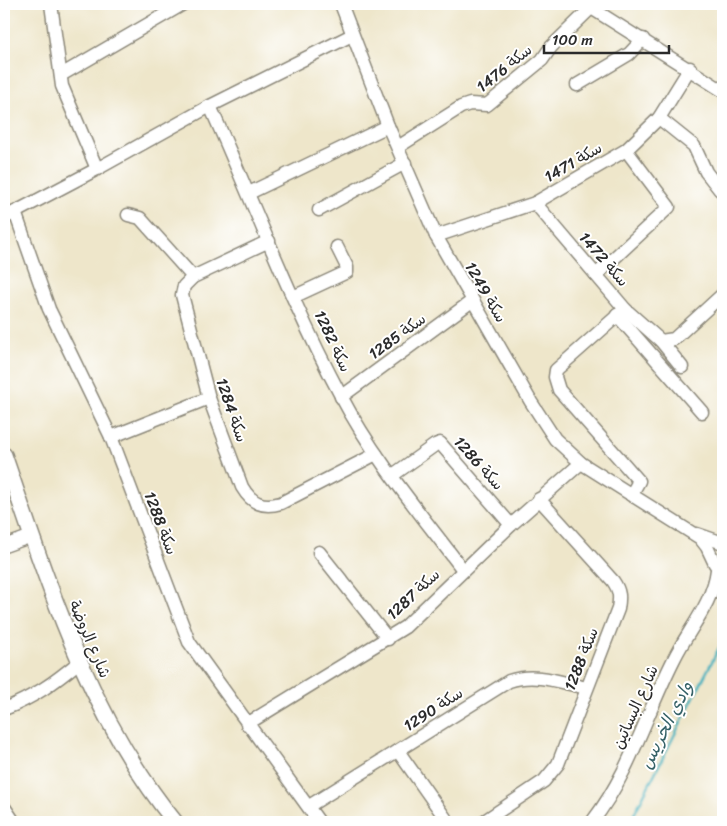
<svg xmlns="http://www.w3.org/2000/svg" width="727" height="826" font-family="Sriracha,'Playpen Sans Arabic',sans-serif">
<style>
.lines{fill:none;stroke-linecap:round;stroke-linejoin:round}
.stream{stroke:#45b3c0;stroke-width:2.5}
.minor-casing{stroke:#8c887a;stroke-width:15}
.major-casing{stroke:#8c887a;stroke-width:18}
.minor{stroke:#fff;stroke-width:12}
.major{stroke:#fff;stroke-width:15}
.labels{text-anchor:middle;dominant-baseline:central;stroke-width:4;stroke-linejoin:round;paint-order:stroke}
.street-label{font-size:16px;fill:#2b2b2b;stroke:#fff}
.water-label{font-size:18px;font-style:italic;fill:#356167;stroke:#fff}
</style>
<rect width="100%" height="100%" fill="#fff"/>
<filter id="ink" filterUnits="userSpaceOnUse"><feTurbulence type="fractalNoise" baseFrequency=".02" numOctaves="2"/><feDisplacementMap in="SourceGraphic" scale="10" xChannelSelector="R" yChannelSelector="G"/><feConvolveMatrix kernelMatrix="1 2 1 2 8 2 1 2 1" color-interpolation-filters="sRGB"/></filter>
<filter id="wash" filterUnits="userSpaceOnUse"><feTurbulence type="fractalNoise" baseFrequency=".0096" numOctaves="4" result="noise"/><feDisplacementMap in="SourceGraphic" scale="20" xChannelSelector="R" yChannelSelector="G"/><feGaussianBlur stdDeviation="1.12" result="paint"/><feColorMatrix in="noise" values="0 0 0 0 0 0 0 0 0 0 0 0 0 0 0 0 0 1.4 0 .05"/><feComposite in="paint" operator="in"/></filter>
<g filter="url(#wash)">
<rect width="100%" height="100%" fill="#eee6ca"/>
<g class="lines">
<polyline class="stream" points="630,822 723,640"/>
</g>
</g>
<g filter="url(#ink)">
<g class="lines">
<defs>
<g id="minor">
<polyline points="51,4 62,86 97,169"/>
<polyline points="341,4 388,126 436,236 531,402 555,439 581,463 700,538 707,547 715,564"/>
<polyline points="585,4 723,91"/>
<polyline points="61,75 183,4"/>
<polyline points="577,85 629,54 643,39"/>
<path d="M210 106C253 202 291 303 341 396 374 459 421 514 463 570"/>
<polyline points="659,118 694,146 706,172 720,190"/>
<polyline points="398,147 461,107 470,104 487,105 542,60 551,47 592,7"/>
<polyline points="249,193 388,126"/>
<polyline points="535,203 625,309 661,341 674,339 723,294"/>
<polyline points="319,210 405,163"/>
<polyline points="15,212 49,309 111,437 189,642 319,822"/>
<polyline points="128,215 140,218 193,277"/>
<polyline points="4,218 97,169 210,106 352,35"/>
<polyline points="436,236 535,203 626,150 659,118 690,68"/>
<path d="M269 241 193 277 184 286 182 295 209 398 242 487C252 504 263 508 281 503L376 454"/>
<polyline points="596,275 669,207 626,150"/>
<polyline points="293,297 347,272 347,267 337,247"/>
<polyline points="625,309 556,370 555,377 559,390 639,481 631,495"/>
<polyline points="617,315 702,412"/>
<polyline points="661,341 682,367"/>
<polyline points="341,397 472,301"/>
<polyline points="111,437 209,398"/>
<polyline points="393,475 435,445 440,443 511,525"/>
<polyline points="697,534 723,543"/>
<polyline points="4,546 32,536"/>
<polyline points="319,552 388,639"/>
<path d="M4 709C33 698 55 682 79 662"/>
<polyline points="247,724 405,627 511,525 581,463"/>
<polyline points="398,751 448,822"/>
<path d="M309 806 509 681C535 672 560 682 586 688"/>
<polyline points="4,807 14,822"/>
<path d="M483 822 544 781 558 764 618 609C620 597 620 591 613 581L539 499"/>
<path d="M592 822C630 773 646 714 674 659 688 630 713 603 717 570"/>
</g>
<path id="major" d="M4 455C48 583 88 715 175 822"/>
</defs>
<use href="#minor" class="minor-casing"/>
<use href="#major" class="major-casing"/>
<use href="#minor" class="minor"/>
<use href="#major" class="major"/>
</g>
</g>
<g class="labels">
<g class="street-label">
<text transform="translate(504 68) rotate(-39)">سكة 1476</text>
<text transform="translate(573 162) rotate(-30)">سكة 1471</text>
<text transform="translate(604 259) rotate(49)">سكة 1472</text>
<text transform="translate(486 292) rotate(60)">سكة 1249</text>
<text transform="translate(397 336) rotate(-36)">سكة 1285</text>
<text transform="translate(333 341) rotate(65)">سكة 1282</text>
<text transform="translate(232 410) rotate(71)">سكة 1284</text>
<text transform="translate(479 463) rotate(48)">سكة 1286</text>
<text transform="translate(161 523) rotate(69)">سكة 1288</text>
<text transform="translate(413 594) rotate(-43)">سكة 1287</text>
<text transform="translate(90 639) rotate(67)">شارع الروضة</text>
<text transform="translate(581 659) rotate(-68)">سكة 1288</text>
<text transform="translate(635 707) rotate(-66)">شارع البساتين</text>
<text transform="translate(433 709) rotate(-33)">سكة 1290</text>
</g>
<g class="water-label">
<text transform="translate(666 725) rotate(-63)">وادي الخريس</text>
</g>
</g>
<rect width="727" height="826" fill="none" stroke="#fff" stroke-width="20"/>
<path d="M544 45v8h125v-8" fill="none" stroke="#2b2b2b" stroke-width="2.5"/>
<text x="552" y="45" font-size="15" fill="#2b2b2b" stroke="#ffffff" stroke-width="4" paint-order="stroke">100 m</text>
</svg>
